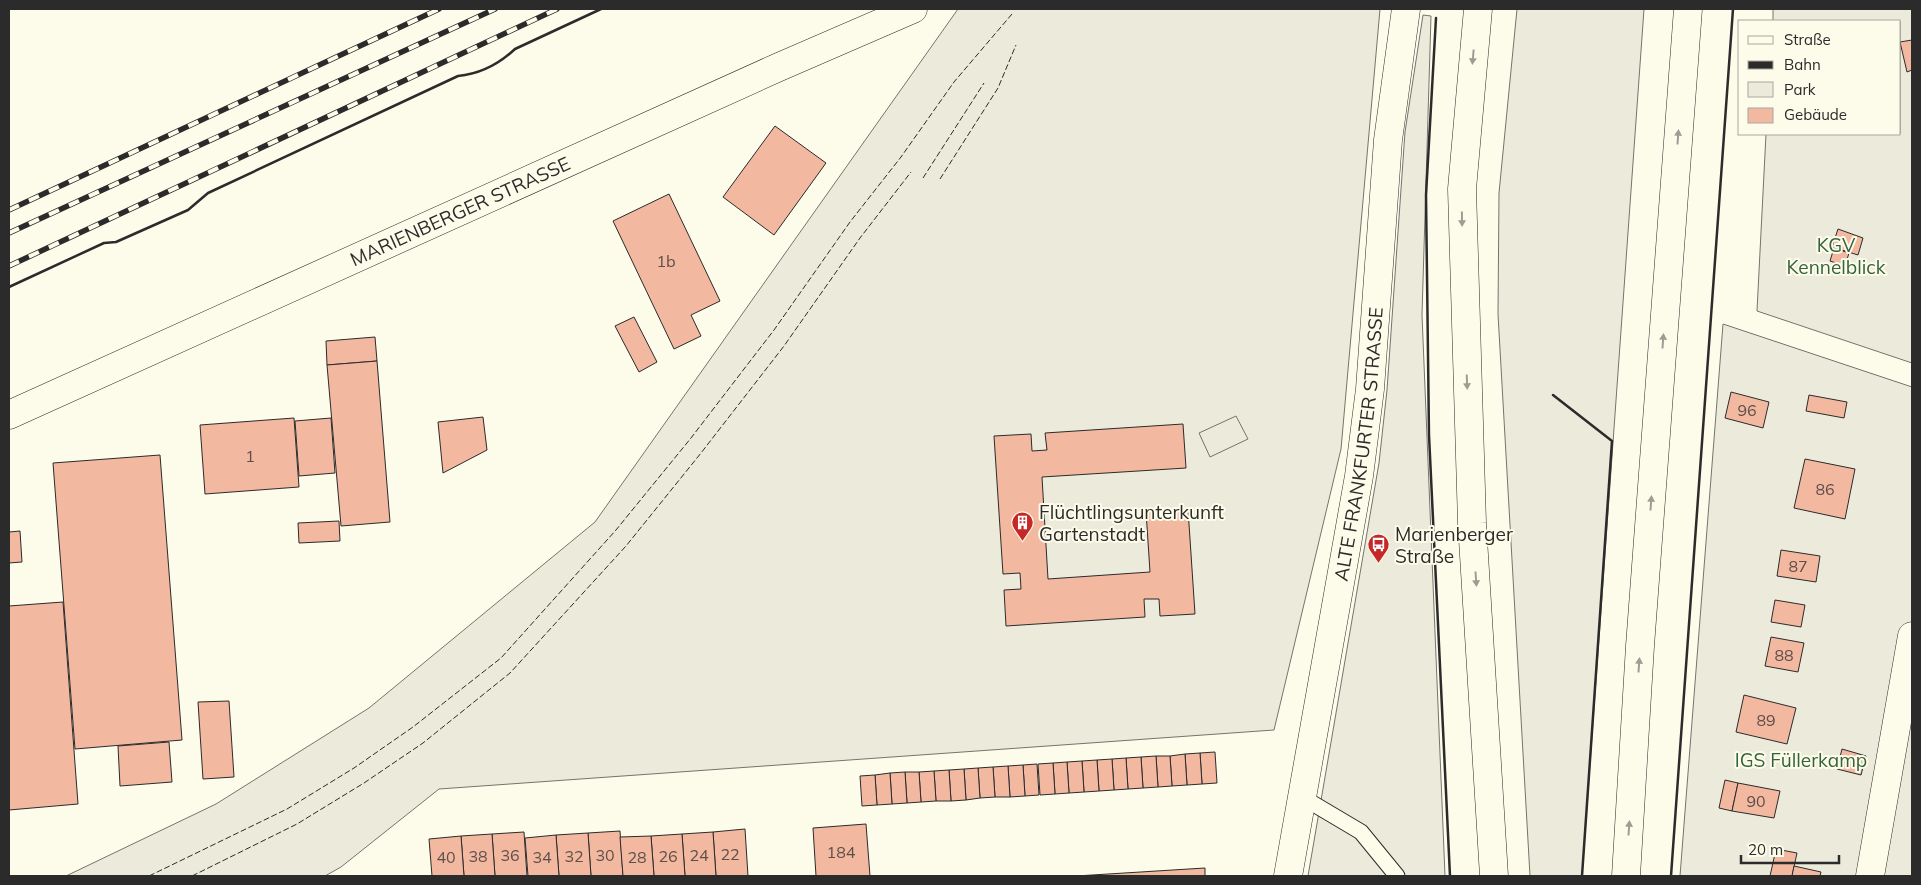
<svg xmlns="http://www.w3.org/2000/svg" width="1921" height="885" font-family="Mulish,sans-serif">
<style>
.green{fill:#ecebdb;stroke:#74746e}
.parking{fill:#eceadb;stroke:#74746e}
.building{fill:#f2b8a0;stroke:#2b2b2b}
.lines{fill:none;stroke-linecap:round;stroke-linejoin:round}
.lane-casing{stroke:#2b2b2b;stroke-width:17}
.street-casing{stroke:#2b2b2b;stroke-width:29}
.secondary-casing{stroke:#2b2b2b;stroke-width:29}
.highway-casing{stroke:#2b2b2b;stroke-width:29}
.lane{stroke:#fdfbea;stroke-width:15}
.street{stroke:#fdfbea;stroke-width:28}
.secondary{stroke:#fdfbea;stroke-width:28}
.highway{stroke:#fdfbea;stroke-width:28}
.rail-casing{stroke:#2b2b2b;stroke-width:5.5}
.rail{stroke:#fdfbea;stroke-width:4;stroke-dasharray:11;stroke-linecap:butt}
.fence{stroke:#2b2b2b;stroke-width:1;stroke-dasharray:6 2.5;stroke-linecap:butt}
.wall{stroke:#2b2b2b;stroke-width:2.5}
.oneway{fill:#9e9d94}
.labels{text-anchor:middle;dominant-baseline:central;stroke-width:4;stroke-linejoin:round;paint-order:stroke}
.number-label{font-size:16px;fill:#5d4e48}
.street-label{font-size:19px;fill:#2b2b2b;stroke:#fdfbea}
.park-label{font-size:19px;fill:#34623c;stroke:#fdfbea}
.poi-label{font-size:19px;fill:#2b2b2b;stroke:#fdfbea;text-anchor:start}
</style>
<rect width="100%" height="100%" fill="#fdfbea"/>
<g class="green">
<polygon points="958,9 1380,9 1341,449 1274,730 439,789 341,867 325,876 66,876 216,804 369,708 595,522"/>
<polygon points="1517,9 1644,9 1582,876 1530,876 1498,314 1499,193"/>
<polygon points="1773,9 1912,9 1912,363 1757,311 1766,134 1900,134 1900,21 1773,21"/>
<polygon points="1423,15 1431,16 1422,315 1445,876 1308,876 1379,463 1387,390 1405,132"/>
<polygon points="1723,324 1912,387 1912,876 1680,876"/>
</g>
<polygon class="parking" points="1236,416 1248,439 1210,457 1199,433"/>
<g class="building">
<polygon points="1912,40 1912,70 1907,72 1900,42"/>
<polygon points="775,126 826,163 774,235 723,197"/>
<polygon points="669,194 720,301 691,315 701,336 674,349 613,221"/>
<polygon points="1838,229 1863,238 1858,255 1832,247"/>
<polygon points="1834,248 1849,253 1845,266 1830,261"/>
<polygon points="634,317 657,362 639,372 615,326"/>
<polygon points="375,337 377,361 327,365 326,341"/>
<polygon points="377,361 390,522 341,526 327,365"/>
<polygon points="1731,392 1769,402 1763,428 1725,418"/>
<polygon points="1809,395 1847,402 1844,418 1806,411"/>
<polygon points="483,417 487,450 443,473 438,422"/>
<polygon points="294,418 299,487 205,494 200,425"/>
<polygon points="331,418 335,473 299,476 295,421"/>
<polygon points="1183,424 1186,468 1042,477 1048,579 1150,572 1146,511 1188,509 1195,614 1160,616 1159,599 1144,599 1145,617 1006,626 1004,590 1021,589 1020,573 1003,574 994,436 1031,434 1032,451 1047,450 1045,433"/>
<polygon points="160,455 182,740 75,749 53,463"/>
<polygon points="1805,459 1855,469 1845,519 1794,508"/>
<polygon points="339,521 340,541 299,543 298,523"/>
<polygon points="20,531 22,562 9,563 9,532"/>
<polygon points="1781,550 1820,556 1816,582 1777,576"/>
<polygon points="1775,600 1805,605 1801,627 1771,622"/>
<polygon points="63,602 78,804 9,810 9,606"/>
<polygon points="1771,637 1804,643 1798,672 1765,666"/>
<polygon points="1744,695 1796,708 1787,744 1736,732"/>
<polygon points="229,701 234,777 203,779 198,702"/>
<polygon points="169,742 172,782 120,786 118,746"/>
<polygon points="1842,749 1866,756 1861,775 1837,769"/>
<polygon points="1215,752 1217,783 1202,784 1200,753"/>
<polygon points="1200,753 1202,784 1187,785 1185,754"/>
<polygon points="1185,754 1187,785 1172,786 1170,756"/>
<polygon points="1156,756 1170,756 1172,786 1158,787"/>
<polygon points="1156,756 1158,787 1143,788 1141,757"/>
<polygon points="1141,757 1143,788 1128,789 1126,758"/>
<polygon points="1126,758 1128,789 1114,790 1112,759"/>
<polygon points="1112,759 1114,790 1099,791 1097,760"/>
<polygon points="1097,760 1099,791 1084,792 1082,761"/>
<polygon points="1082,761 1084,792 1069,793 1067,762"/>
<polygon points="1067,762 1069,793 1055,794 1053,763"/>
<polygon points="1053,763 1055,794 1040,795 1038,764"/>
<polygon points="1037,764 1039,795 1025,796 1023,765"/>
<polygon points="1023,765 1025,796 1010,797 1008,766"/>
<polygon points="1008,766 1010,797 995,797 993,767"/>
<polygon points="993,767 995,797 980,798 978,768"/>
<polygon points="978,768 980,798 966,800 964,769"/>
<polygon points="964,769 966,800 951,801 949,770"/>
<polygon points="949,770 951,801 936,801 934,771"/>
<polygon points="934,771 936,801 921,802 919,772"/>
<polygon points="905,772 919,772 921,802 907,803"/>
<polygon points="905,772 907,803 892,804 890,773"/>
<polygon points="890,773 892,804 877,805 875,775"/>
<polygon points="875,775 877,805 862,806 860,776"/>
<polygon points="1725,780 1738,783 1732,811 1719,808"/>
<polygon points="1738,783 1780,791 1774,818 1732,811"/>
<polygon points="866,824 870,876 816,876 813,828"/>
<polygon points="745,829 748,876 716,876 713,832"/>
<polygon points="620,831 623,876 591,876 588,833"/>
<polygon points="524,832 527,876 495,876 492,834"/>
<polygon points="713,832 716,876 685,876 682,834"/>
<polygon points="588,833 591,876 559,876 556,835"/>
<polygon points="492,834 495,876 464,876 461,836"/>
<polygon points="682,834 685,876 654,876 651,836"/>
<polygon points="556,835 559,876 528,876 525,838"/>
<polygon points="461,836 464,876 432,876 429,839"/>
<polygon points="651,836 654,876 623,876 620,837"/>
<polygon points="1776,849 1797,853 1792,876 1770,876"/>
<polygon points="1794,866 1821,872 1820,876 1792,876"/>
<polygon points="1205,868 1205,876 1076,876"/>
</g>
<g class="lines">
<defs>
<polyline id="lane" points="1302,797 1361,832 1397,876"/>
<g id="street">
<path id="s1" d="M9 415 779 67 913 9"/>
<polyline points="1870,876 1912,636"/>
</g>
<g id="secondary">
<path id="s2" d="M1288 876 1359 476 1370 389 1388 140 1406 9"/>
</g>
<g id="highway">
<polyline points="1478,9 1462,189 1472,523 1494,876"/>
<polyline points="1626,876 1640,646 1688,9"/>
</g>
</defs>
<use href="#lane" class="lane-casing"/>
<use href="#street" class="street-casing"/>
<use href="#secondary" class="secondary-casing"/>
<use href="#highway" class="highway-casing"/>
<use href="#lane" class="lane"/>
<use href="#street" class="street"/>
<use href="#secondary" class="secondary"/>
<use href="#highway" class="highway"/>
<defs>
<g id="rail">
<polyline points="9,210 439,9"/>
<polyline points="9,233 495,9"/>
<polyline points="9,266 557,9"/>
</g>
</defs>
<use href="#rail" class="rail-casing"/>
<use href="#rail" class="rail"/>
<g class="fence">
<polyline points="923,178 984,83"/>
<polyline points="940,179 998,88 1016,45"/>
<polyline points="149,876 287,809 354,768 413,727 501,658 616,530 691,438 774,330 850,222 901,157 954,82 1012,14"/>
<polyline points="192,876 297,824 364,783 423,743 510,673 626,546 701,453 784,346 860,238 911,172"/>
</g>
<g class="wall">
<polyline points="1436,18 1426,195 1429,435 1450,876"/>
<path d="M9 287 104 243 116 242 188 210 208 193 458 76C480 74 500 63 515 49L601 9"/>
<polyline points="1553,395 1612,441 1582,876"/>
<polyline points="1671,876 1733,9"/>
</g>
</g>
<defs><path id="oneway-solid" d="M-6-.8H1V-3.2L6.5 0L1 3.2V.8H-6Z" transform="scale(1.25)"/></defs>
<g class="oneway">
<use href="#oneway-solid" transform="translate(1473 57) rotate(95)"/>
<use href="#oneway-solid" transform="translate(1678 137) rotate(-86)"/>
<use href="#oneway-solid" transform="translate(1462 219) rotate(89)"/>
<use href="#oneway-solid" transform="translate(1663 341) rotate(-86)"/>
<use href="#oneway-solid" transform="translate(1467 382) rotate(88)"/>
<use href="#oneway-solid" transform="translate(1651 503) rotate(-86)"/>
<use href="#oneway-solid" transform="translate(1476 579) rotate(86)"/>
<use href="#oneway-solid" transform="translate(1639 665) rotate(-86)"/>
<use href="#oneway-solid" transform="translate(1629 828) rotate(-86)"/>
</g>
<defs>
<symbol id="building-pin" viewBox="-11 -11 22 30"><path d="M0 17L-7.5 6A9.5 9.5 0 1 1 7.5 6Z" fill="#c62828" stroke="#fdfbea"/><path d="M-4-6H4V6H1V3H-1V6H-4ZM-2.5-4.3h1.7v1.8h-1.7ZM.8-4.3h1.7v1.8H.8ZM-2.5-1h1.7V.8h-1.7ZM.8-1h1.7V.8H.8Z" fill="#fff"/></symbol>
<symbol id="bus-pin" viewBox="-11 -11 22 30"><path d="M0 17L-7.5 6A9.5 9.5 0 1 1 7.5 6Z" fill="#c62828" stroke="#fdfbea"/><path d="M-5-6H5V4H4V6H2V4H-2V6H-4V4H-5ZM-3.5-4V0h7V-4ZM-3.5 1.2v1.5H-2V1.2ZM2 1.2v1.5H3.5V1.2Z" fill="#fff"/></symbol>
</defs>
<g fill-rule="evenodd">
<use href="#building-pin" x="1010" y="510" width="25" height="34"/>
<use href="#bus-pin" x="1366" y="532" width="25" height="34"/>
</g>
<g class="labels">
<g class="number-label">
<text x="666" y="261">1b</text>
<text x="1747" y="410">96</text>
<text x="250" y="456">1</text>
<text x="1825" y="489">86</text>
<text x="1798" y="566">87</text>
<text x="1784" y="655">88</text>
<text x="1766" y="720">89</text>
<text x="1756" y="801">90</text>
<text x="841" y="852">184</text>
<text x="730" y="854">22</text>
<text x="510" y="855">36</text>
<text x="605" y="855">30</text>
<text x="699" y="855">24</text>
<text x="478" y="856">38</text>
<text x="574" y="856">32</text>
<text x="668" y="856">26</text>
<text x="446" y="857">40</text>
<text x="542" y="857">34</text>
<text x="637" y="857">28</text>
</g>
<g class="street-label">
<text stroke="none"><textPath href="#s1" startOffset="495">MARIENBERGER STRASSE</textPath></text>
<text stroke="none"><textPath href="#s2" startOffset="438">ALTE FRANKFURTER STRASSE</textPath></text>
</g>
<g class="park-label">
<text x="1836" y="245">KGV<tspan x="1836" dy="22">Kennelblick</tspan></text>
<text x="1801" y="760">IGS Füllerkamp</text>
</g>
<g class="poi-label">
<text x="1039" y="512">Flüchtlingsunterkunft<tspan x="1039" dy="22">Gartenstadt</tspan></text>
<text x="1395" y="534">Marienberger<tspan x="1395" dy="22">Straße</tspan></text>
</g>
</g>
<rect width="1921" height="885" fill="none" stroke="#2b2b2b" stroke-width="20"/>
<rect x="1738" y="20" width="162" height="115" fill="#fdfbea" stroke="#a9a89e"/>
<rect x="1748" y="36" width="25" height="8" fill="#fdfbea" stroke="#a9a89e"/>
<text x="1784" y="45" font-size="15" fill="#2b2b2b">Straße</text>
<rect x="1748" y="61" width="25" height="8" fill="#2b2b2b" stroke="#a9a89e"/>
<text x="1784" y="70" font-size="15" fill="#2b2b2b">Bahn</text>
<rect x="1748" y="82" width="25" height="15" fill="#ecebdb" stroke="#a9a89e"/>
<text x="1784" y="95" font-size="15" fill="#2b2b2b">Park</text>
<rect x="1748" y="108" width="25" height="15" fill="#f2b8a0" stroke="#a9a89e"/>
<text x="1784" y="120" font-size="15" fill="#2b2b2b">Gebäude</text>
<path d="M1741 855v8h98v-8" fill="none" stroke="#2b2b2b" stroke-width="2.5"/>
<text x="1748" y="855" font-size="15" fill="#2b2b2b" stroke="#fdfbea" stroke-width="4" paint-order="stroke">20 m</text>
</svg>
